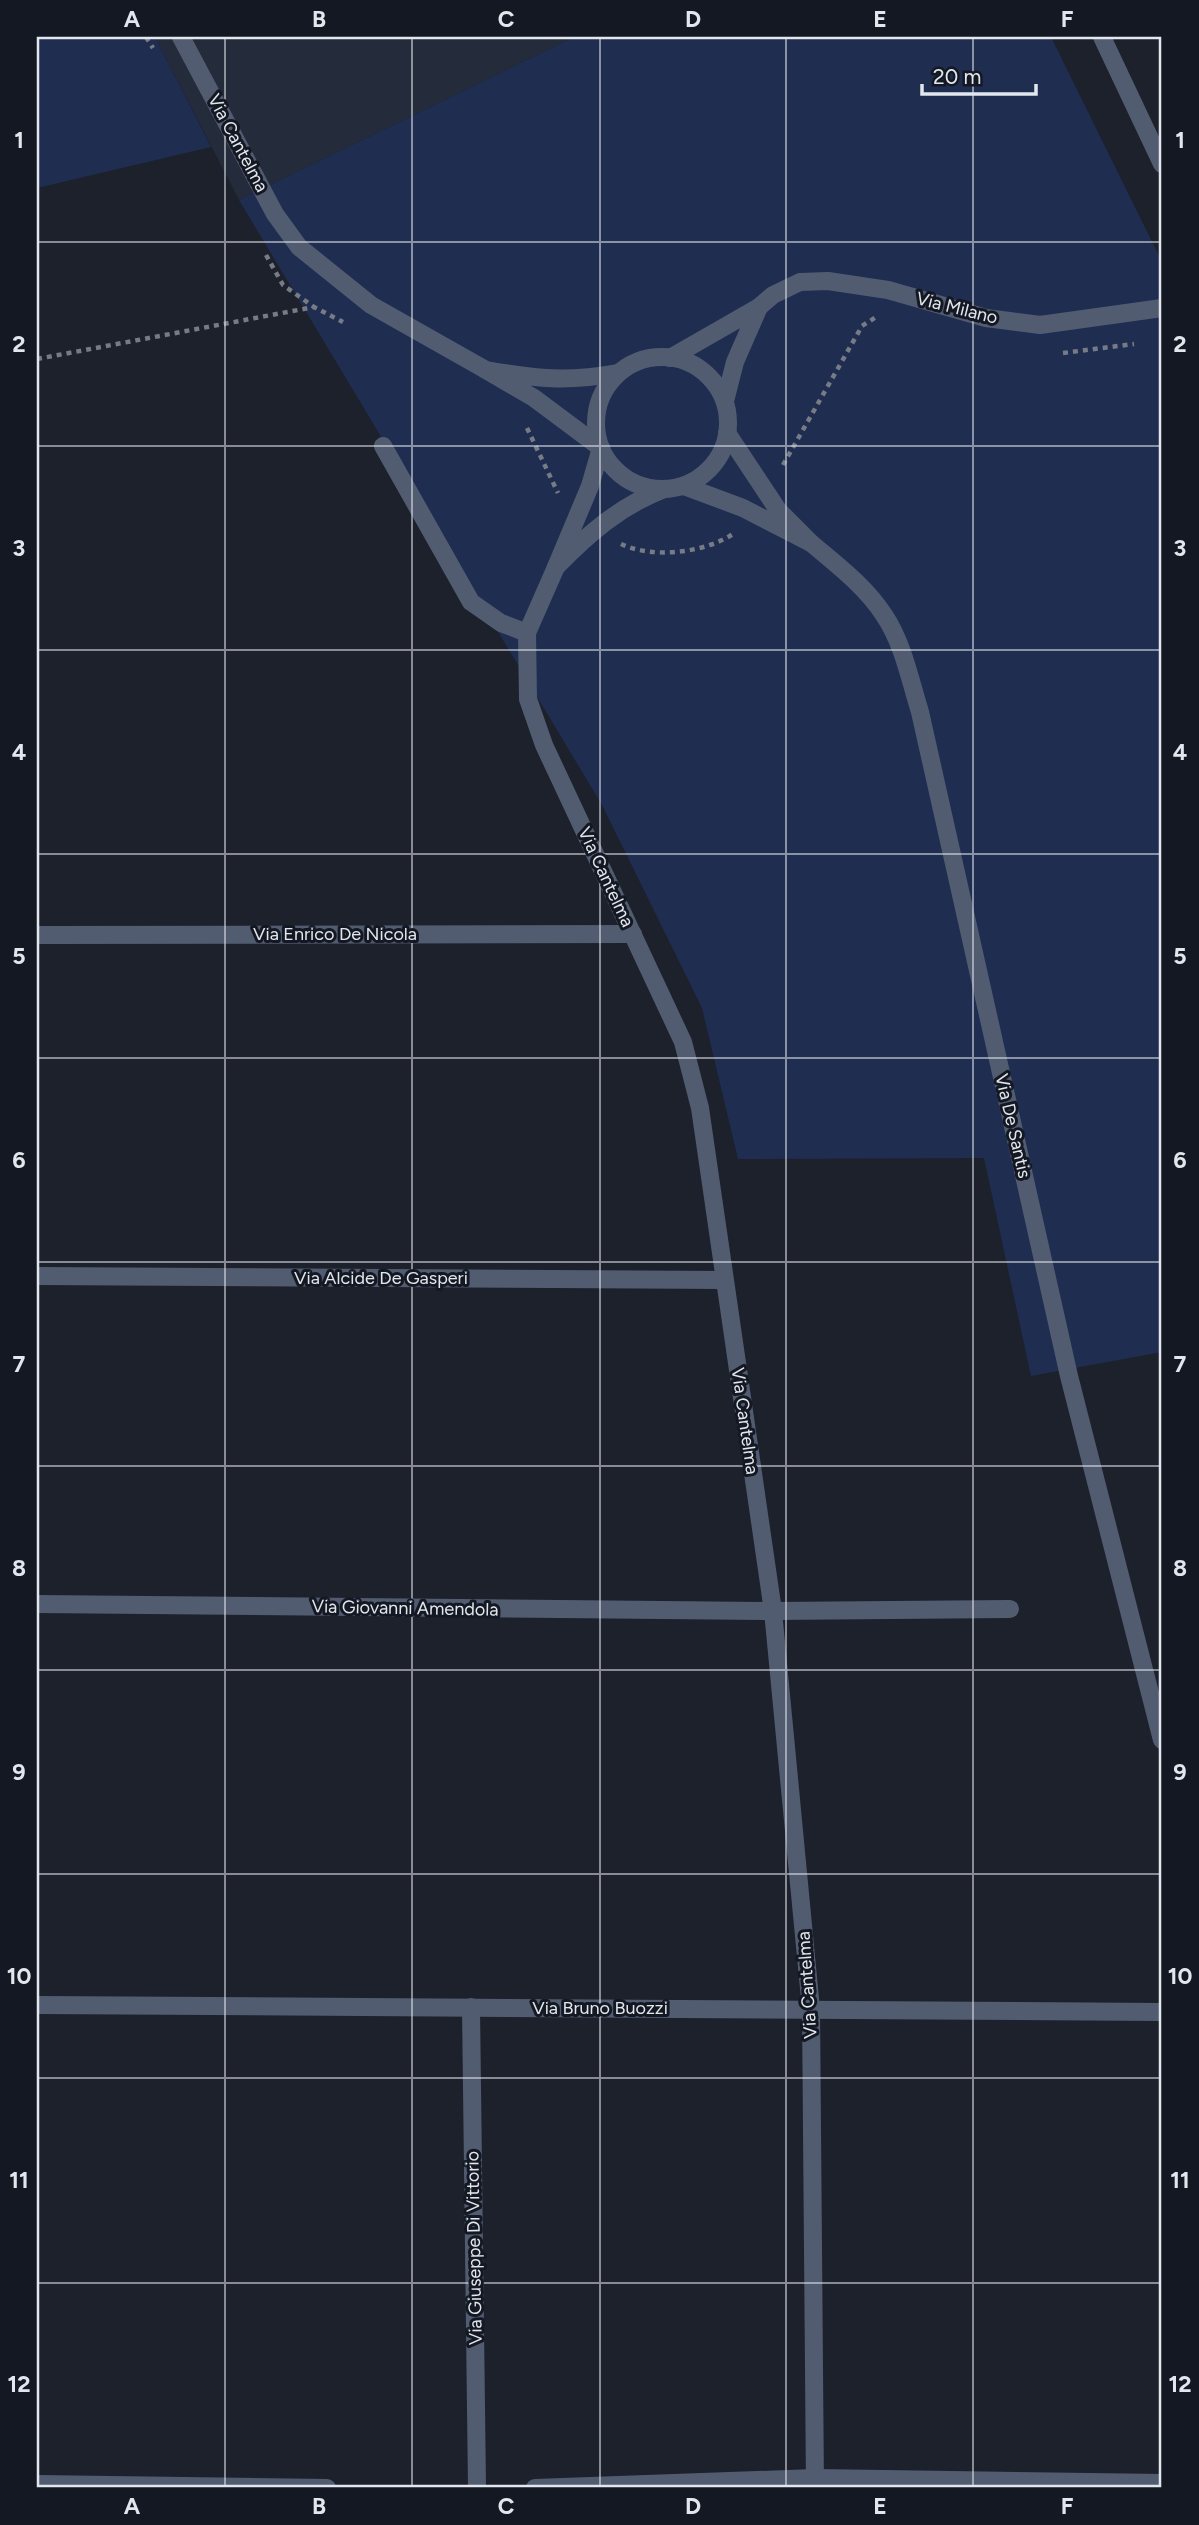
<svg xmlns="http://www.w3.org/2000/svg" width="1199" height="2525" font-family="Figtree,sans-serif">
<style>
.built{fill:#242b3b}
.green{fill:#1f2d51}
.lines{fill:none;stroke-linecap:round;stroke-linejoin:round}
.path{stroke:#777b85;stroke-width:4.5;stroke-dasharray:5 5;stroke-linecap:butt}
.minor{stroke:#525c71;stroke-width:18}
.grid{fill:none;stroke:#e2e6ed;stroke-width:2;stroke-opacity:0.55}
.labels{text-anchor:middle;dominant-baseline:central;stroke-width:6;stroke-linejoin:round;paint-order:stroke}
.street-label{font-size:18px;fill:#e2e6ed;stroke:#141822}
.neatline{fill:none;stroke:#e2e6ed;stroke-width:2.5}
.grid-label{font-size:23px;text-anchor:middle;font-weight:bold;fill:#e2e6ed}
</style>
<rect width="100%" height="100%" fill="#1d212c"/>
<polygon class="built" points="155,37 574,37 239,200"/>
<g class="green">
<polygon points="37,37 155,37 211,147 37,188"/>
<polygon points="574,37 1051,37 1162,262 1162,1352 1031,1376 984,1158 738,1159 702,1008 602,805 239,200"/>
</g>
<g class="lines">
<g class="path">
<polyline points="146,37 153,48"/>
<polyline points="266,255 283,285 314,307"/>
<polyline points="1063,353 1134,344"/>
<polyline points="37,359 314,307 343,322"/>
<polyline points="527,428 558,493"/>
<polyline points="783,465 862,326 876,317"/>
<path d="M621 544C653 559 704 553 733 534"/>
</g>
<g class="minor">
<polyline points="181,37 275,214 299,247 371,305 486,370"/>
<polyline points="1102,37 1162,164"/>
<polyline points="759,307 773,295 800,282 828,281 888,290 986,318 1040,325 1162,308"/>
<circle cx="662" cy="423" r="66"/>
<polyline points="670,358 759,307 735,362 725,401"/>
<path d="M618 373C567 382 537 379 486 370L534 398 601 448 590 486 556 567C588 534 620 506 664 489"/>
<polyline points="383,446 471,602 501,623 527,633 528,699 544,745 683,1042 700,1108 773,1611 811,2009 815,2488"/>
<polyline points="684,486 743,508 811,543 778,510 727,433"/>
<path d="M811 543C837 565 865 586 884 615 903 643 910 680 920 712L1069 1376 1162 1740"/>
<polyline points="527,633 556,567"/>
<polyline points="37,935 633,934"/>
<polyline points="37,1276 724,1280"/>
<polyline points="37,1604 773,1611 1010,1609"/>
<polyline points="37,2005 1162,2012"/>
<polyline points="471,2007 477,2488"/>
<polyline points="37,2484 327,2488"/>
<polyline points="535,2488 815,2478 1162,2483"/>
</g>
</g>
<path class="grid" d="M225 37V2488M412 37V2488M600 37V2488M786 37V2488M973 37V2488M37 242H1162M37 446H1162M37 650H1162M37 854H1162M37 1058H1162M37 1262H1162M37 1466H1162M37 1670H1162M37 1874H1162M37 2078H1162M37 2283H1162"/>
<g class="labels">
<g class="street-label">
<text transform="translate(238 143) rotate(62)">Via Cantelma</text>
<text transform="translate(957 308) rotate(14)">Via Milano</text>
<text transform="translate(606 877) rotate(65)">Via Cantelma</text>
<text x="335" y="934">Via Enrico De Nicola</text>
<text transform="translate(1013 1126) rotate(77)">Via De Santis</text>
<text x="381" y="1278">Via Alcide De Gasperi</text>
<text transform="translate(745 1421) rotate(82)">Via Cantelma</text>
<text transform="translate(405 1608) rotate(1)">Via Giovanni Amendola</text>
<text transform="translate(807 1985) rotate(-94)">Via Cantelma</text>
<text x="600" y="2008">Via Bruno Buozzi</text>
<text transform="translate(474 2248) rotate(-91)">Via Giuseppe Di Vittorio</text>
</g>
</g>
<rect width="1199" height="2525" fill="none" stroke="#141822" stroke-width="77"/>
<path d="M922 84v10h114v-10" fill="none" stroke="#e2e6ed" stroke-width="3.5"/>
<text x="933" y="84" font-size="21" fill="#e2e6ed" stroke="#141822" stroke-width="5" paint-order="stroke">20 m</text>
<rect x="38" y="38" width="1122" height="2448" class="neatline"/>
<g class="grid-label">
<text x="132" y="27">A</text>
<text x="319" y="27">B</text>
<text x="506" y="27">C</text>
<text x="693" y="27">D</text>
<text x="880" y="27">E</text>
<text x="1067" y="27">F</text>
<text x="19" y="148">1</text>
<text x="1180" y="148">1</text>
<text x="19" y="352">2</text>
<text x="1180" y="352">2</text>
<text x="19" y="556">3</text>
<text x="1180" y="556">3</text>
<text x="19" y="760">4</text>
<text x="1180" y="760">4</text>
<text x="19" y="964">5</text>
<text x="1180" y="964">5</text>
<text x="19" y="1168">6</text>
<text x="1180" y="1168">6</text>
<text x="19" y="1372">7</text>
<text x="1180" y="1372">7</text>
<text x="19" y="1576">8</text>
<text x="1180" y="1576">8</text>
<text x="19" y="1780">9</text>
<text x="1180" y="1780">9</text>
<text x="19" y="1984">10</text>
<text x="1180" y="1984">10</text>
<text x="19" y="2188">11</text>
<text x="1180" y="2188">11</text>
<text x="19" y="2392">12</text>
<text x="1180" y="2392">12</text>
<text x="132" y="2514">A</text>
<text x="319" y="2514">B</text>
<text x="506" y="2514">C</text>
<text x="693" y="2514">D</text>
<text x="880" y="2514">E</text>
<text x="1067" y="2514">F</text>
</g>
</svg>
